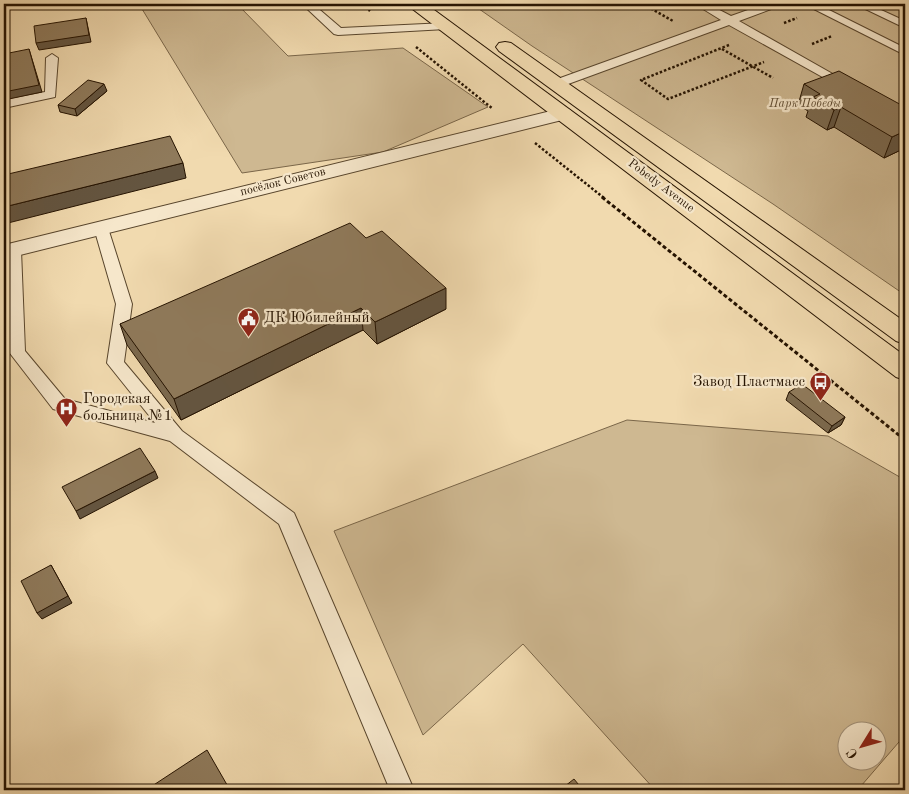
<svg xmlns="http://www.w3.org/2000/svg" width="909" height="794" font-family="'Old Standard TT',serif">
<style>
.green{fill:#ceb891;stroke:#7a6649;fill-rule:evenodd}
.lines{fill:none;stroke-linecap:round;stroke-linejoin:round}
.service-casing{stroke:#58452c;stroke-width:2}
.minor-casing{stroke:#58452c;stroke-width:2}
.primary-casing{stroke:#251301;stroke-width:2}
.path-far1{stroke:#251301;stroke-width:2.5;stroke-dasharray:2.5 2;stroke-linecap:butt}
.path{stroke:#251301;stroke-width:3;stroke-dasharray:4 2.5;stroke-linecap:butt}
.service{fill:#f6e7cb;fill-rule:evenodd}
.minor{fill:#f6e7cb;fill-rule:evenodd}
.primary{fill:#f1daaf;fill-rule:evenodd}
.wall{fill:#7b694e;stroke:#251301}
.shaded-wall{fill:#645540;stroke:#251301}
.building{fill:#8f7a5b;stroke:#251301}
.labels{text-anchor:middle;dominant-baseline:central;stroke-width:4.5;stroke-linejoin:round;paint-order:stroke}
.far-park-label{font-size:12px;font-style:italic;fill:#604d33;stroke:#f6e7cb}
.far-street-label{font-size:12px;fill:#251301;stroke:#f6e7cb}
.poi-label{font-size:15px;fill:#251301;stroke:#f6e7cb;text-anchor:start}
</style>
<rect width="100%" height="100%" fill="#f1daaf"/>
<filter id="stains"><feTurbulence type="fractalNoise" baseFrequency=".004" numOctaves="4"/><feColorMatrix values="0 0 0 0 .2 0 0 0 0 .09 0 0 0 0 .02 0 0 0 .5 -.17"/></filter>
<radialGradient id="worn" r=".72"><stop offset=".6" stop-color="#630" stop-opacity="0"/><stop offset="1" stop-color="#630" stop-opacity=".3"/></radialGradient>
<g class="green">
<polygon points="139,4 237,4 288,56 403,48 488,107 383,152 242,173"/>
<polygon points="472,4 905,4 905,295 773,204 532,46"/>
<path d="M627 420 828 436 905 480V735L861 786 865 790H655L523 644 423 735 334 531ZM846 732H876V762H846Z"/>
</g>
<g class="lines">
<defs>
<g id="service">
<polygon points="302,4 313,4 341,28 446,23 452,26 446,29 338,35 334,34"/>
<polygon points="695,4 708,4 731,16 765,4 780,4 779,6 739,21 854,86 852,89 844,89 729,25 560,87 552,87 550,84 552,81 721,20"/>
<polygon points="804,4 817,4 905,48 905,55"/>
<polygon points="855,4 868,4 905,21 905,28"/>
<polygon points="52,54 58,58 55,97 4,108 4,100 45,92 46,58"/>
<polygon points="101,223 108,228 132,304 124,362 182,431 294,513 414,790 390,790 279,524 170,441 53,409 9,352 5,250 13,245 21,250 25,351 65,399 155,423 107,363 116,304 94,228"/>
</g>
<polygon id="minor" points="563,108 570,110 573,114 570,118 4,259 4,245"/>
<g id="primary">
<polygon points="406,4 426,4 905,356 905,380 896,377"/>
<polygon points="505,42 511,43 905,322 905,344 896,341 499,51 496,47 499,43"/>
</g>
</defs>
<use href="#service" class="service-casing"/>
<use href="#minor" class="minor-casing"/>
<use href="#primary" class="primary-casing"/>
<g class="path-far1">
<polyline points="362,4 370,11"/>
<polyline points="643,4 673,21"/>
<polyline points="784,23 797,18"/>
<polyline points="812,44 832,36"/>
<polyline points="729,45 641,80 668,99 764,62"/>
<polyline points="416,47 493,109"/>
<polyline points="722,49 773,78"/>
<polyline points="535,143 604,198"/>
</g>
<polyline class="path" points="602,197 905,440"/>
<use href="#service" class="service"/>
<use href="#minor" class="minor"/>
<use href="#primary" class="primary"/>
</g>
<g class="wall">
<polygon points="804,84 905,107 905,148 884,158 834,127 827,130 806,117 808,111 798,105"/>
<polygon points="107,91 77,116 60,112 58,105"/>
<polygon points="366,238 446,309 377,344 363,330 181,420 127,345 120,324"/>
<polygon points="789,392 845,417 841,425 828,433 786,400"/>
</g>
<g class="shaded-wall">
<polygon points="86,18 91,42 39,50 36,43"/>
<polygon points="29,49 42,92 4,100 4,92"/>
<polygon points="104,84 107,91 77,116 75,109"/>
<polygon points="841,107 834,127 827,130 834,110"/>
<polygon points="905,131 905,148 884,158 892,137"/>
<polygon points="183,163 186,178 4,224 4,207"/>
<polygon points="446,288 446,309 377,344 375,322"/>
<polygon points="361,308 363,330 181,420 174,399"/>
<polygon points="845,417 841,425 828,433 832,426"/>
<polygon points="155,471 158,478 80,519 76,511"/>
<polygon points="51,565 72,603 42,619 37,613"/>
</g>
<g class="building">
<polygon points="86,18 89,35 36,43 34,26"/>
<polygon points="29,49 39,85 4,92 4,54"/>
<polygon points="839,71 905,107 905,131 892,137 841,107 834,110 813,97 820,94 804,84"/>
<polygon points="88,80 104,84 75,109 58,105"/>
<polygon points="170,136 183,163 4,207 4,175"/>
<polygon points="350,223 366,238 382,231 446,288 375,322 361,308 174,399 120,324"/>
<polygon points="802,384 845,417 832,426 789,392"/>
<polygon points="140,448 155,471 76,511 62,487"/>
<polygon points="51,565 68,596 37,613 21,581"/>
<polygon points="207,750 230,790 146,790"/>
<polygon points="574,779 583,790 560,790"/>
</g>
<defs>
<symbol id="civic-pin" viewBox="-11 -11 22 30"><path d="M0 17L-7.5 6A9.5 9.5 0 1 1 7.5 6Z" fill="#8f2418" stroke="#f6e7cb"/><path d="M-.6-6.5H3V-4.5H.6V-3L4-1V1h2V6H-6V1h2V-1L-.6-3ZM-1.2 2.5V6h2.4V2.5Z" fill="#fff"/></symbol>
<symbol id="bus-pin" viewBox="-11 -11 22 30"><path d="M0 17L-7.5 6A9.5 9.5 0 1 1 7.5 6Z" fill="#8f2418" stroke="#f6e7cb"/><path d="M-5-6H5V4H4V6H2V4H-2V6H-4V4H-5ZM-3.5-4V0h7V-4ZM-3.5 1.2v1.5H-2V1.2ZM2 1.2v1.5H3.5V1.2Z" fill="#fff"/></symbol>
<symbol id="hospital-pin" viewBox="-11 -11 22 30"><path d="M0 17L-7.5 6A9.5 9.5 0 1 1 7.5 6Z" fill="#8f2418" stroke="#f6e7cb"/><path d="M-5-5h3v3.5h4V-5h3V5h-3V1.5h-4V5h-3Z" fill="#fff"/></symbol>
</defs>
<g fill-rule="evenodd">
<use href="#civic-pin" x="236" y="306" width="25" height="34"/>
<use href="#bus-pin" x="808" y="370" width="25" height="34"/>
<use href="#hospital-pin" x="54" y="396" width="25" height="34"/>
</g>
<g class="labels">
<g class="far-park-label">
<text x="805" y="104">Парк Победы</text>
</g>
<g class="far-street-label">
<text transform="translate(283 182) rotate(-14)">посёлок Советов</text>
<text transform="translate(661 186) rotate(37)">Pobedy Avenue</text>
</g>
<g class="poi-label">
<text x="264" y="318">ДК Юбилейный</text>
<text x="805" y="382" text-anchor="end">Завод Пластмасс</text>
<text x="83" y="399">Городская<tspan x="83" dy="17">больница №1</tspan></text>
</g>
</g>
<rect width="909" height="794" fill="none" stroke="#f1daaf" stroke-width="20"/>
<rect x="5" y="5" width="899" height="784" fill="none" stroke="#251301" stroke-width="2.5"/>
<rect x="10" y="10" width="889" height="774" fill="none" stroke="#251301"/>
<g transform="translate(862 746) rotate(233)"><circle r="24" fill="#f6e7cb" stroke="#a2927a"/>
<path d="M0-4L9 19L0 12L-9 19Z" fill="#8f2418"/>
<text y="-8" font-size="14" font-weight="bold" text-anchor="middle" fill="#251301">С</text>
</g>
<rect width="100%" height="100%" filter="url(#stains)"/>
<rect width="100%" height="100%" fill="url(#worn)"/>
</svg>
